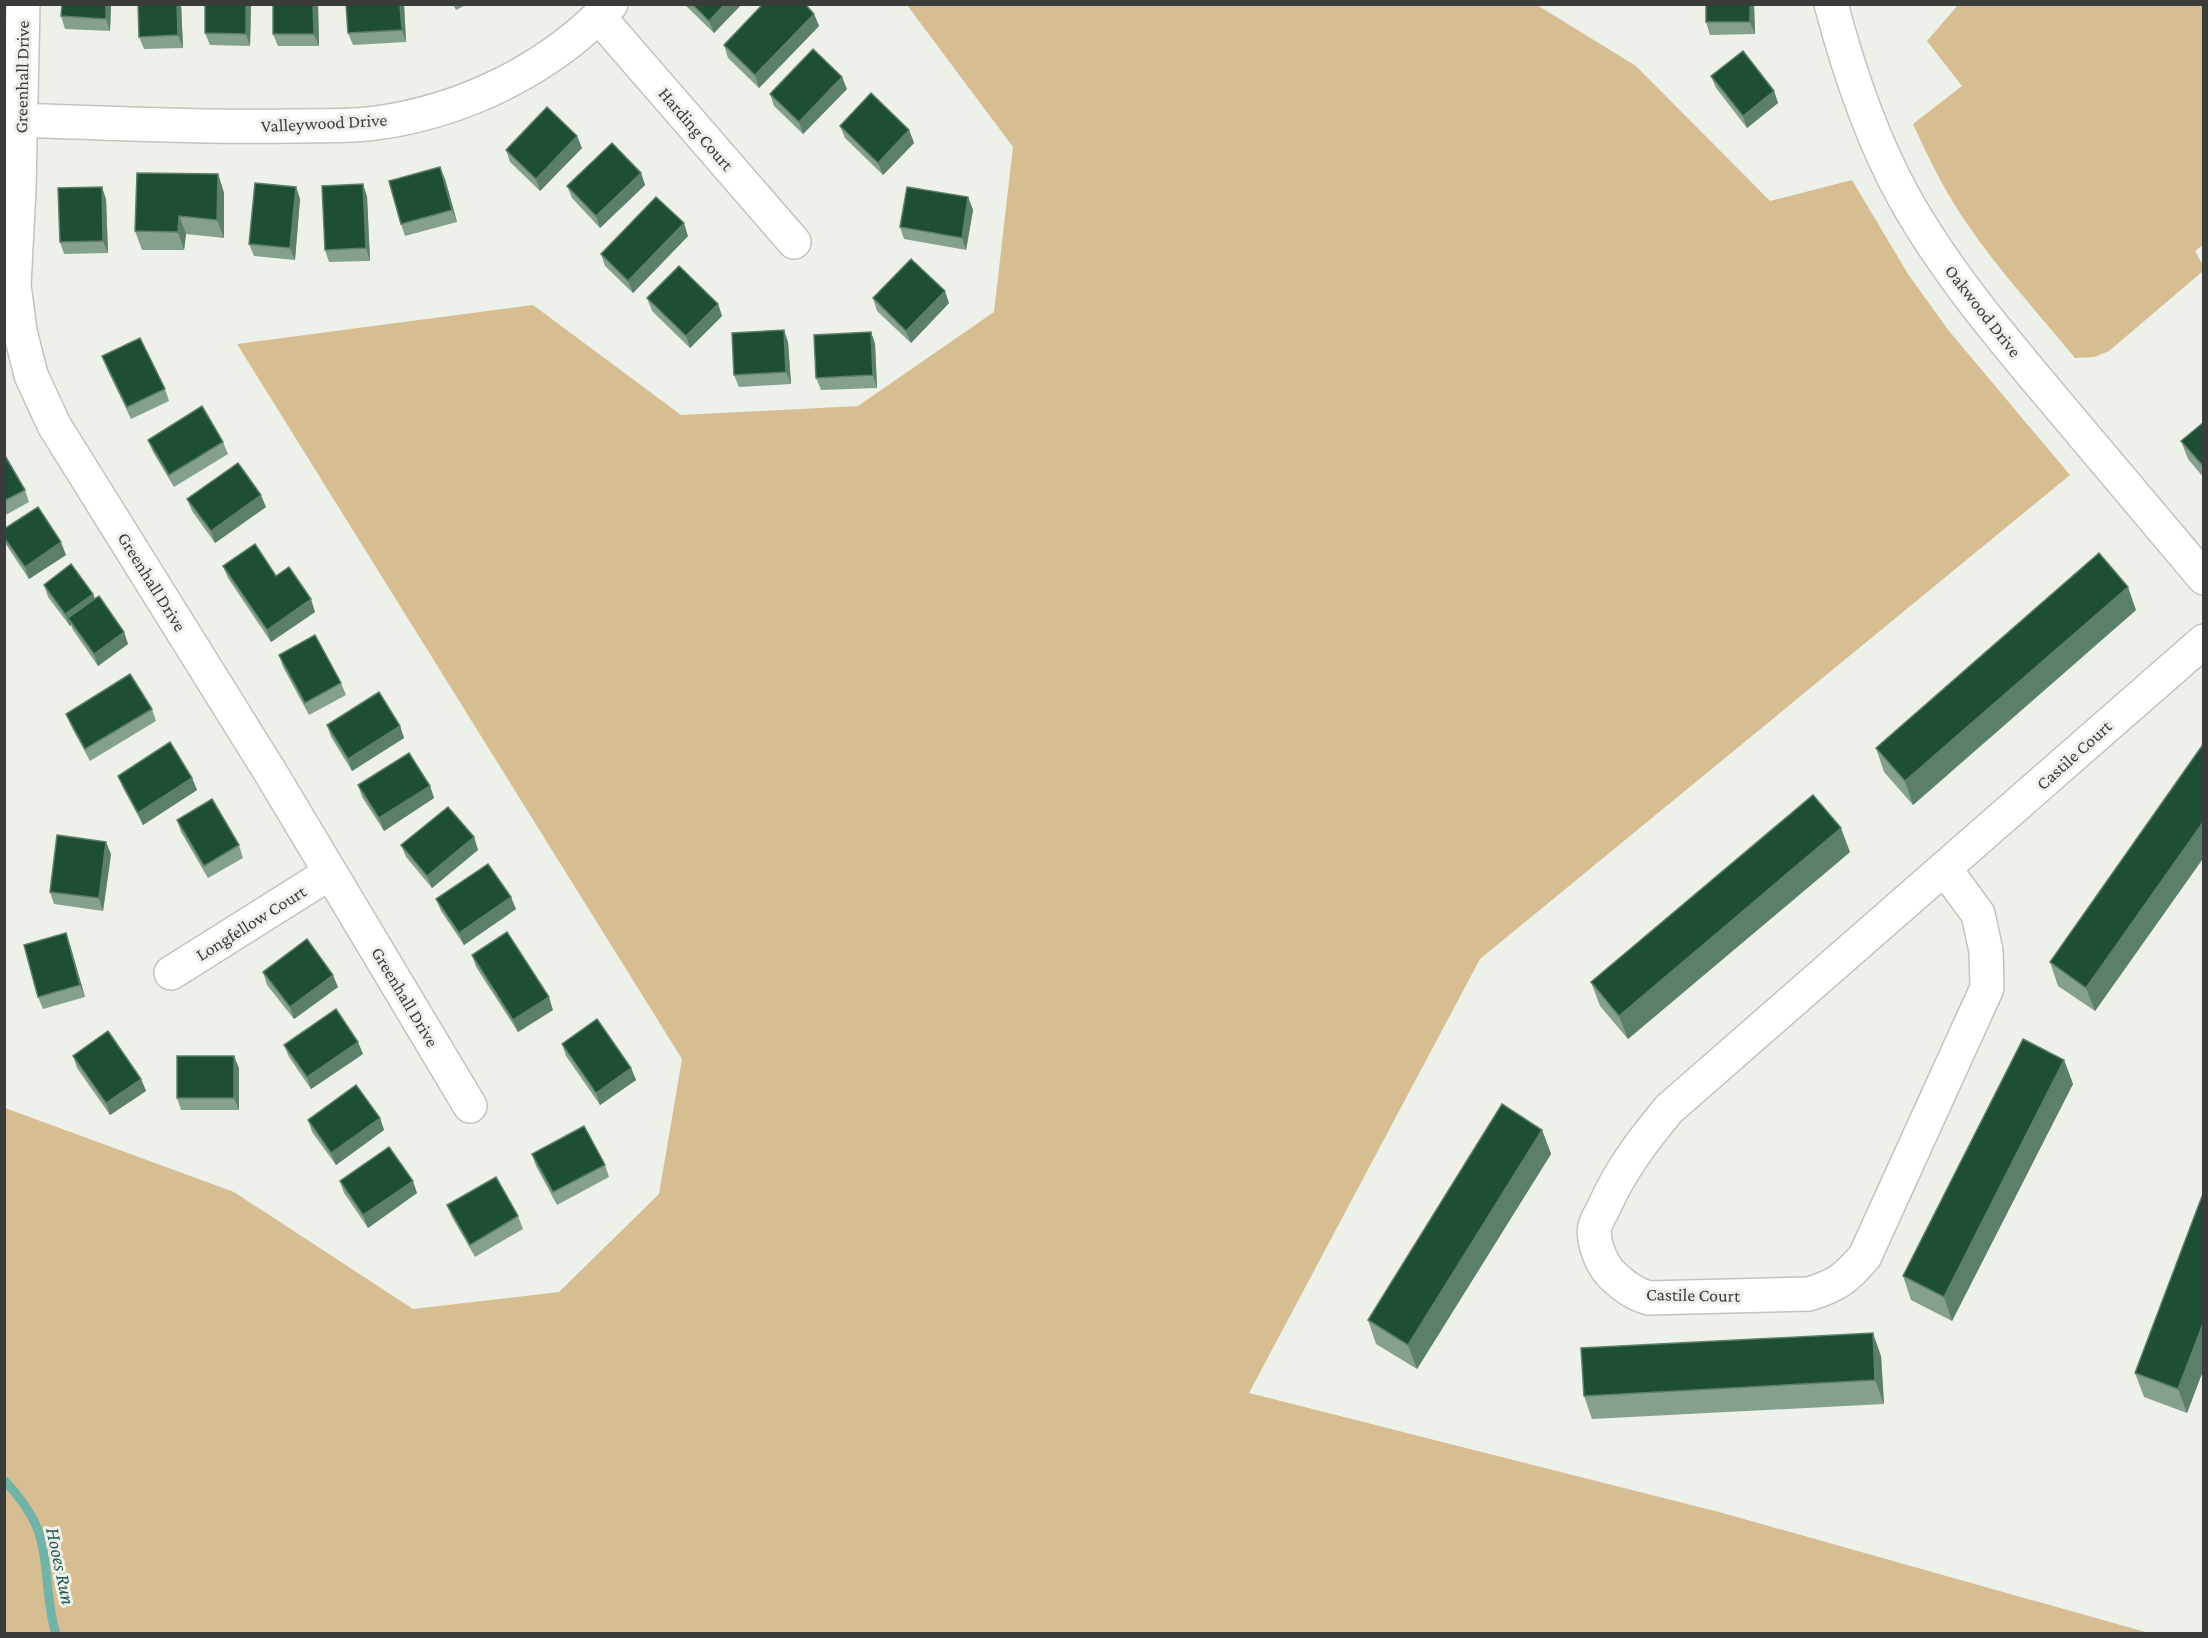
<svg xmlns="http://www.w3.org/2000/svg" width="2208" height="1638" font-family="'Crimson Pro',serif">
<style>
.green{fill:#d6bd92}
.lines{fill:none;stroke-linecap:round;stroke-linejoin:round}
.stream{stroke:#71b3a7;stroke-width:9}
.minor-casing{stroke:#c0c4bd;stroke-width:36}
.minor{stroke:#fff;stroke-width:33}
.wall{fill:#86a08e}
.shaded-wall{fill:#5c7f6a}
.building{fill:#1e4e33;stroke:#5c7f6a;stroke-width:1.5}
.labels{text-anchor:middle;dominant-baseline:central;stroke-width:6;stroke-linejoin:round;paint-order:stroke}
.street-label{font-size:18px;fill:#3a3c39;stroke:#edf1ea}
.water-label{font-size:20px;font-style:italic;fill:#245b52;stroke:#edf1ea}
</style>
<rect width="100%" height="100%" fill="#edf1ea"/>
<g class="green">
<polygon points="907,5 1537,5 1636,66 1770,201 1852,180 1908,274 1949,331 2070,475 1480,959 1249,1393 1719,1512 2149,1633 5,1633 5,1108 234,1192 413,1309 559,1292 659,1194 682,1059 237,344 533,305 681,415 858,406 994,312 1013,147"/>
<path d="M1958 5H2203L2204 244 2195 251 2203 265V271L2109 351 2094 357 2075 358C2039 314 2000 272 1968 225 1946 194 1929 159 1913 124L1962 86 1927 41Z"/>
</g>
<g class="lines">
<path class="stream" d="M4 1480C19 1496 36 1518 41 1540 49 1571 46 1603 56 1634"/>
<defs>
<g id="minor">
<polyline points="23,4 19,189 14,285 20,331 31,375 54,425 272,775 470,1106"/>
<path d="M1831 4C1849 72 1871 138 1905 199 1946 272 2001 337 2054 400 2104 459 2154 518 2204 578"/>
<polyline points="599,17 794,242"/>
<path d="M4 120C100 122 195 128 290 126 318 125 349 127 376 123 464 111 550 69 611 4"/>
<path d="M1945 869 1978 914 1986 951 1987 988 1865 1256C1847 1278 1836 1286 1809 1294L1649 1298C1634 1294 1622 1285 1611 1274 1601 1263 1592 1241 1595 1226 1597 1219 1602 1212 1605 1205 1621 1169 1644 1139 1669 1109L2204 641"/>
<polyline points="171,973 330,873"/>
</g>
</defs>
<use href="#minor" class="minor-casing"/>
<use href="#minor" class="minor"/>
</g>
<g class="wall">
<polygon points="111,4 110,31 65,29 61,16"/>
<polygon points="181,4 183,48 144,49 139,37"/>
<polygon points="251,4 250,46 210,45 205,33"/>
<polygon points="318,4 319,46 278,46 273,34"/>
<polygon points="404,4 406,42 353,45 348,33"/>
<polygon points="453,4 468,4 456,10"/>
<polygon points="684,4 742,4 714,33"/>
<polygon points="1754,4 1755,34 1710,35 1706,22"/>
<polygon points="814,14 819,26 759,88 728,58 724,45"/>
<polygon points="1711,76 1774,91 1778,103 1747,128 1716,88"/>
<polygon points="847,89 803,134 774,106 770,94"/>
<polygon points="840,126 909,130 914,143 883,175 845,138"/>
<polygon points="582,148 540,191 510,162 506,150"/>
<polygon points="641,173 645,185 600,228 572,198 567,186"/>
<polygon points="218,174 224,193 224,238 186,234 184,250 142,250 135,231"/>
<polygon points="445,179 457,222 405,236 401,224"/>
<polygon points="296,187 300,199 295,260 254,256 249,244"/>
<polygon points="367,196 370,261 329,262 325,250"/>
<polygon points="968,197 973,210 966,250 904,239 900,227"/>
<polygon points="106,199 108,253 64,254 60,242"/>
<polygon points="688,236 633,293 605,266 601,254"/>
<polygon points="647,298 718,304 722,316 690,348 652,311"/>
<polygon points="873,298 949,303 911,343 877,311"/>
<polygon points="871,332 875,344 877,388 821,390 816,378"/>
<polygon points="788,342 791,384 739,387 734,375"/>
<polygon points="102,356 165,389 169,401 131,419 107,369"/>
<polygon points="2204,422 2204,478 2188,459 2181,441"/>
<polygon points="148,440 223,442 228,454 174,487 153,452"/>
<polygon points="4,454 25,490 29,502 4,516"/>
<polygon points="187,499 266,507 215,543 192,511"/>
<polygon points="4,529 66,555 29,579 5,543"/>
<polygon points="223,566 276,576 315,612 271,642 228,578"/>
<polygon points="44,585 93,594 95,599 124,632 128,644 98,666 73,630 71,625 70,626 48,597"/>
<polygon points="2136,610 1913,805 1884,772 1876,748"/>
<polygon points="279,655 341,683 346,695 309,715 283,667"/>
<polygon points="152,709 156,721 90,761 71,726 66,714"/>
<polygon points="327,725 400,726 404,738 352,771 331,737"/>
<polygon points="2204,743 2204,857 2095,1011 2058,986 2050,962"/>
<polygon points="118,776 192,778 197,790 143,825 123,788"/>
<polygon points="358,785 430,786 434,798 384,831 362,797"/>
<polygon points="177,820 239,845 243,858 208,878 181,832"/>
<polygon points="474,837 478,850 432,888 406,857 401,845"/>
<polygon points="1850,852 1628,1039 1600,1006 1591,982"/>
<polygon points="111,854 103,911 54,904 50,892"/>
<polygon points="436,899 516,909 464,945 441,911"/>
<polygon points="70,945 85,997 43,1009 38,997"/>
<polygon points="472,955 553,1010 518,1032 476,967"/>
<polygon points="263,972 338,987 294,1019 267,985"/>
<polygon points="562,1044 631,1068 636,1080 600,1105 566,1056"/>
<polygon points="284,1045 363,1054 311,1089 289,1057"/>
<polygon points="73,1056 141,1079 146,1091 110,1115 77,1068"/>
<polygon points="2064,1060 2073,1084 1952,1321 1911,1300 1903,1276"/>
<polygon points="239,1068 239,1110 181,1110 177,1098"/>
<polygon points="380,1118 384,1130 336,1165 312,1132 308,1120"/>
<polygon points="1542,1130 1551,1154 1417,1369 1376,1344 1368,1320"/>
<polygon points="532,1154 605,1165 609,1177 557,1205 536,1166"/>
<polygon points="340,1181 417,1193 368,1228 344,1193"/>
<polygon points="2204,1191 2204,1368 2187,1413 2144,1397 2135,1373"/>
<polygon points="447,1205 518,1216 523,1229 475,1257 452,1217"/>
<polygon points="1881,1356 1884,1404 1592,1419 1584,1396"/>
</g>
<g class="shaded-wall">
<polygon points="106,4 111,4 110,31 106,19"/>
<polygon points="177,4 181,4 183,48 178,35"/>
<polygon points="246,4 251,4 250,46 246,34"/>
<polygon points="313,4 318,4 319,46 314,34"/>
<polygon points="400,4 404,4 406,42 402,30"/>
<polygon points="725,4 742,4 714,33 709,21"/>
<polygon points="1750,4 1754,4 1755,34 1750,22"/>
<polygon points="814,14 819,26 759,88 755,75"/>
<polygon points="842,77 847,89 803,134 799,122"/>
<polygon points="1774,91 1778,103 1747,128 1743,116"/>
<polygon points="909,130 914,143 883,175 878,163"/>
<polygon points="577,136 582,148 540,191 536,179"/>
<polygon points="440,167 445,179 457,222 452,210"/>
<polygon points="641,173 645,185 600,228 596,216"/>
<polygon points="218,174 224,193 224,238 217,220"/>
<polygon points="363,184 367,196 370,261 366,248"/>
<polygon points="102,187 106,199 108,253 103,241"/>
<polygon points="296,187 300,199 295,260 290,248"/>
<polygon points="968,197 973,210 966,250 962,238"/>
<polygon points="179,216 186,234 184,250 178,232"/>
<polygon points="684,223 688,236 633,293 628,281"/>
<polygon points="945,291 949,303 911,343 906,331"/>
<polygon points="718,304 722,316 690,348 686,336"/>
<polygon points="784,330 788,342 791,384 786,372"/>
<polygon points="871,332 875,344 877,388 873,375"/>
<polygon points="261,495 266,507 215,543 211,531"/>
<polygon points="61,542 66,555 29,579 25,567"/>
<polygon points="2128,587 2136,610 1913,805 1905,781"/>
<polygon points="93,594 98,606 68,618 71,625 70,626 65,614"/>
<polygon points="311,599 315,612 271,642 267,630"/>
<polygon points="124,632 128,644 98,666 94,654"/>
<polygon points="400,726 404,738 352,771 348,759"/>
<polygon points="192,778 197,790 143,825 138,813"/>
<polygon points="430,786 434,798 384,831 379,818"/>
<polygon points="2204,821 2204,857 2095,1011 2086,988"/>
<polygon points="1841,828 1850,852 1628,1039 1619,1016"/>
<polygon points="474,837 478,850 432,888 427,876"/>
<polygon points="106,842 111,854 103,911 99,898"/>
<polygon points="511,897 516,909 464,945 459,933"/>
<polygon points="66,933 70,945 85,997 80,985"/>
<polygon points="333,975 338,987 294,1019 290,1007"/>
<polygon points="549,997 553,1010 518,1032 513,1020"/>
<polygon points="358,1042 363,1054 311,1089 307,1077"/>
<polygon points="234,1056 239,1068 239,1110 234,1098"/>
<polygon points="2064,1060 2073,1084 1952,1321 1944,1297"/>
<polygon points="631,1068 636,1080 600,1105 596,1093"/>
<polygon points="141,1079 146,1091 110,1115 106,1103"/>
<polygon points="380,1118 384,1130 336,1165 331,1153"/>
<polygon points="1542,1130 1551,1154 1417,1369 1408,1345"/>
<polygon points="413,1181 417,1193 368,1228 363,1215"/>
<polygon points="2204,1321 2204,1368 2187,1413 2178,1389"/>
<polygon points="1873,1333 1881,1356 1884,1404 1875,1380"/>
</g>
<g class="building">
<polygon points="62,4 106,4 106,19 61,16"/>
<polygon points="138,4 177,4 178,35 139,37"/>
<polygon points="205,4 246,4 246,34 205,33"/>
<polygon points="273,4 313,4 314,34 273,34"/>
<polygon points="346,4 400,4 402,30 348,33"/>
<polygon points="692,4 725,4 709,21"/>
<polygon points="763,4 805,4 814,14 755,75 724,45"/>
<rect x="1706" y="4" width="44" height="18"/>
<polygon points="813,49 842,77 799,122 770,94"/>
<polygon points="1743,51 1774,91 1743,116 1711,76"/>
<polygon points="871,93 909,130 878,163 840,126"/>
<polygon points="547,107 577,136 536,179 506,150"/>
<polygon points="612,143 641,173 596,216 567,186"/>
<polygon points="440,167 452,210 401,224 389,181"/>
<polygon points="137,173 218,174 217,220 179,216 178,232 135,231"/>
<polygon points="255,183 296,187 290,248 249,244"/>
<polygon points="363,184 366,248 325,250 322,186"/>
<polygon points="102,187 103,241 60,242 58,188"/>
<polygon points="907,187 968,197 962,238 900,227"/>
<polygon points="656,197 684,223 628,281 601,254"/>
<polygon points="911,259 945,291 906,331 873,298"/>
<polygon points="679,266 718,304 686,336 647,298"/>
<polygon points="784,330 786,372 734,375 732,333"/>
<polygon points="871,332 873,375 816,378 814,335"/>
<polygon points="140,338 165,389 127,407 102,356"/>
<polygon points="202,406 223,442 169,475 148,440"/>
<polygon points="2204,422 2204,467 2181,441"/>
<polygon points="4,454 25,490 4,501"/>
<polygon points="238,463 261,495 211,531 187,499"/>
<polygon points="38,507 61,542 25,567 4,537 4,529"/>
<polygon points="255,544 276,576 289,567 311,599 267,630 223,566"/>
<polygon points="2099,553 2128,587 1905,781 1876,748"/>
<polygon points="71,564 93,594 65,614 44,585"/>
<polygon points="99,596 124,632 94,654 68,618"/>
<polygon points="315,635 341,683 305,703 279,655"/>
<polygon points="130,674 152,709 85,749 66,714"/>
<polygon points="379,692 400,726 348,759 327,725"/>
<polygon points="170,742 192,778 138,813 118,776"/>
<polygon points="2204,743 2204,821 2086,988 2050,962"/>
<polygon points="409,753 430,786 379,818 358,785"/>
<polygon points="1813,795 1841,828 1619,1016 1591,982"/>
<polygon points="212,799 239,845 204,866 177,820"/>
<polygon points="448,807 474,837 427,876 401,845"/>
<polygon points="57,835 106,842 99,898 50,892"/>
<polygon points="488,864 511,897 459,933 436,899"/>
<polygon points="507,932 549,997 513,1020 472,955"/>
<polygon points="66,933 80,985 38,997 24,945"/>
<polygon points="307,939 333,975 290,1007 263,972"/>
<polygon points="336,1009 358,1042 307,1077 284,1045"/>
<polygon points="597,1019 631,1068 596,1093 562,1044"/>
<polygon points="108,1031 141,1079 106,1103 73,1056"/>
<polygon points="2023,1039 2064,1060 1944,1297 1903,1276"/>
<rect x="177" y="1056" width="57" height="42"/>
<polygon points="356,1085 380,1118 331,1153 308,1120"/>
<polygon points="1502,1104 1542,1130 1408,1345 1368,1320"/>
<polygon points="584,1126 605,1165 553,1192 532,1154"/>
<polygon points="389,1147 413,1181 363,1215 340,1181"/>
<polygon points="496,1177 518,1216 470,1245 447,1205"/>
<polygon points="2204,1191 2204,1321 2178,1389 2135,1373"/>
<polygon points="1873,1333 1875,1380 1584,1396 1581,1348"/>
</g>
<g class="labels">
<g class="street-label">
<text transform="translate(22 77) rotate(-89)">Greenhall Drive</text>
<text transform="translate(324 123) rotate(-3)">Valleywood Drive</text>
<text transform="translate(696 129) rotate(49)">Harding Court</text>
<text transform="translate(1983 311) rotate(52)">Oakwood Drive</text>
<text transform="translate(152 582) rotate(58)">Greenhall Drive</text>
<text transform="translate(2074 755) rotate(-42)">Castile Court</text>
<text transform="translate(251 923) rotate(-32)">Longfellow Court</text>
<text transform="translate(405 997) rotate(59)">Greenhall Drive</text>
<text transform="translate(1693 1295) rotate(1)">Castile Court</text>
</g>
<g class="water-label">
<text transform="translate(61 1566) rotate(78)">Hooes Run</text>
</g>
</g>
<rect width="2208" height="1638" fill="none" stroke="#3a3c39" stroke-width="12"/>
</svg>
